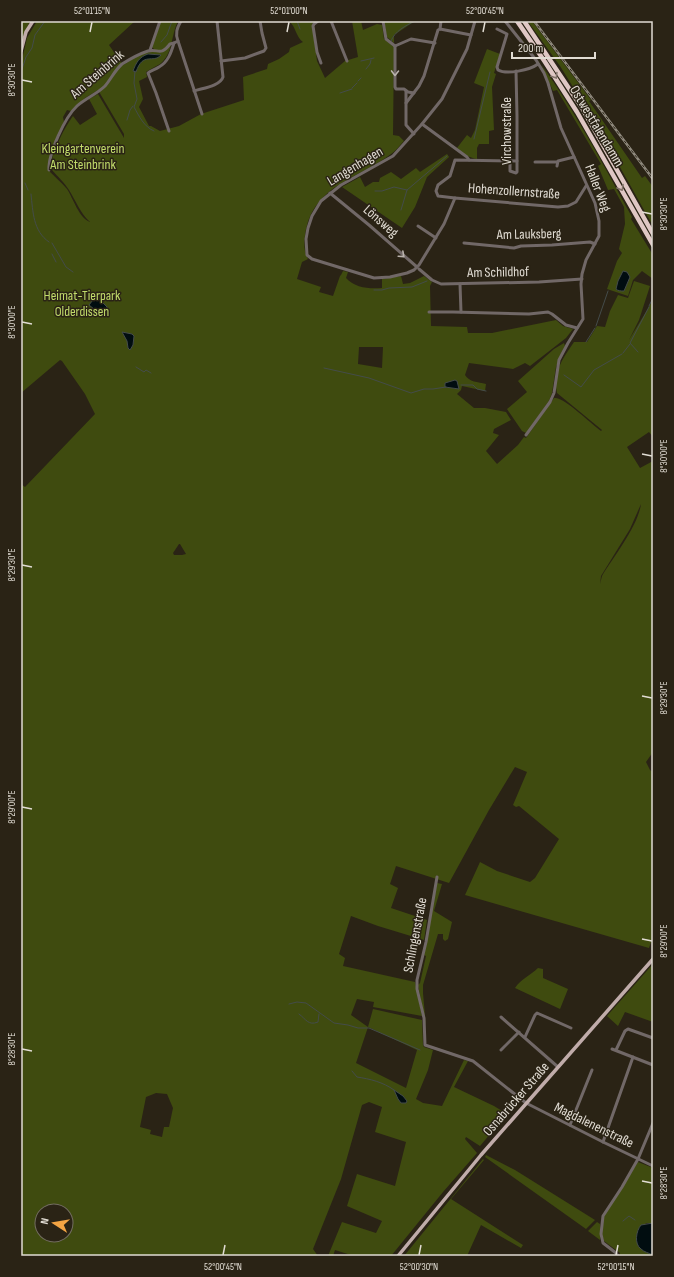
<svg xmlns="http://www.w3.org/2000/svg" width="674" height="1277" font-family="'Sofia Sans Condensed',sans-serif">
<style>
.green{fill:#3f4b0f;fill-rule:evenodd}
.water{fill:#010d10;stroke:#444b4a}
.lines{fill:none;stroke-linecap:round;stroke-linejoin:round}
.stream{stroke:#444b4a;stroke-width:1}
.minor{stroke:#716867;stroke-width:3}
.major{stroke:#c0acaa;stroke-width:3.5}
.highway{stroke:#dfc7c4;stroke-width:4.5}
.rail-casing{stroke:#908a7e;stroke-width:2.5}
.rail{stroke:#2a2315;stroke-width:1;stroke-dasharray:3;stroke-linecap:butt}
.oneway{stroke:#bab3ad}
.oneway2{stroke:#84756c}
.ticks{fill:none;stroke:#e1dcd3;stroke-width:1.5}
.labels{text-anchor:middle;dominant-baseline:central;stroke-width:3;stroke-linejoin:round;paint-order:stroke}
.street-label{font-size:14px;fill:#e1dcd3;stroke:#2a2315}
.park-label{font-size:14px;fill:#c2dc6b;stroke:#2a2315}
.neatline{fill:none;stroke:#e1dcd3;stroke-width:1.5}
.ticks-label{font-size:10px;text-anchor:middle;fill:#e1dcd3}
</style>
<rect width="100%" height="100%" fill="#2a2315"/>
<g class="green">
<polygon points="21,21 30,21 21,41"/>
<path d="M37 21H135L109 45 123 65C132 60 142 51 153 52L154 49 152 47 161 21H178C171 35 173 54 160 64 155 67 150 69 146 72L147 77 139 81 143 99 139 107 149 126H151L160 131 179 126 201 114 244 100 243 77 267 69 268 64 279 59 289 52 290 48 303 42C296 37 296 27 289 21H316L312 24 317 61 325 78 345 61 358 57 352 21H361L363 30 377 24 382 25 384 39 394 47 393 135 399 136 404 141C400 145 396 151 391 154 360 178 316 184 306 229 304 240 303 250 308 259L302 262 297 279 321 287 319 292 333 296 340 276 341 275 343 271 348 272 346 278C355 288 369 289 382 288V279L401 276 403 284 410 283 424 276 432 282 430 286 431 326 467 327 468 333H492L556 320 563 326 573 329 566 338 530 366 525 363 513 369 469 363 465 375C469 382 478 382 486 384L485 391 462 386 461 390 457 394 474 408H485L506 412 511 420 494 429 493 433 499 435 486 451 497 464 518 445 524 437 526 438 554 398H556C566 399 590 423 601 431L602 430 557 393C552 372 564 357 574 342H587L597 326 605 327 610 311 618 295 628 298 634 281 650 286 639 320 629 340 653 300V437L649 432 627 447 640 468 653 461V752L646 762 650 770 653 772V942H651L649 948 465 895 480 862 497 871 530 882 535 878 559 839 519 806 516 807 513 805 527 772 515 767 489 810 449 883 396 866 390 884 398 888 391 908 427 920 424 940 378 926 351 916 339 954 345 958 343 966 415 982 422 1016 373 1007 374 1002 357 999 351 1015 368 1027 373 1009 422 1020 423 1045 424 1047 433 1050 428 1070 416 1099 423 1103 442 1106 464 1060 468 1061 454 1087 494 1106 507 1114 480 1146 466 1137 465 1139 477 1153 443 1192 391 1256H354L335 1250 333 1256H328L342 1222 376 1233 382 1221 347 1206 357 1174 395 1186 406 1142 375 1132 382 1107 369 1102 362 1105 341 1179 313 1249 318 1256H21V484L25 487 95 414 85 394 62 361 60 360 21 393V64L27 38ZM98 90 124 134V138L98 94 89 99 97 114 80 125 73 116C66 125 48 158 52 170 58 177 64 182 69 190 76 201 80 213 90 222 79 218 73 198 67 189 61 182 55 177 49 171L56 140 64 122 63 117 67 110 71 111 85 98ZM359 347H383L382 368 358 364ZM641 504C638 526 614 556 602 576L600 584 601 576 630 529ZM179 544H180L186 554 182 555H174L173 553ZM368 1027 417 1050 406 1088 356 1063ZM156 1093 167 1094 173 1108 169 1127H164L162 1137 150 1134 151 1130 140 1127 146 1097ZM42 1211H66V1235H42Z"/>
<polygon points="384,21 412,21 412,23 394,35 394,43 387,37"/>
<polygon points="532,21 591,100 589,101 642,178 645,176 653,187 653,226 593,119 560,66 529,23"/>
<path d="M516 32C563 88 597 153 632 217L631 219 653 255V279L642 271 633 280 628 296 607 289 617 261 622 253 619 249 625 224 624 207 614 189 608 190 598 166 601 164 557 90 553 91 541 64Z"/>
<path d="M487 49 500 54 494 73 496 74 492 87 494 130 489 131V144H479L477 148V159C469 158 463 153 457 148L467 135 471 138 475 130 484 87 474 83Z"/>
<polygon points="447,154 449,157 427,177 415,207 402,228 342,187 360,177 365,187 373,182 379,182 380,178 391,172 401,179 416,168 420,172"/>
<polygon points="564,343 565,346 556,367 552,393 549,401 526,433 522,431 507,409 527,392 518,381 554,349"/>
<polygon points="437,883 442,884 434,911 452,922 448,939 445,941 443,939 443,934 438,934 423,985 423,993 426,1027 418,985 420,983 426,956 424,955"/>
<polygon points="653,964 653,1022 625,1012 618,1026 607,1016"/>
<path d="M538 968 543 969V978L568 989 560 1009 515 988C521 979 531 975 538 968Z"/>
<polygon points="486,1155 515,1170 595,1220 586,1229 485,1157"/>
<polygon points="483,1159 484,1160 451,1199 523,1245 521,1248 481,1225 467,1256 404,1256"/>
<path d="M638 1162 653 1168V1223H646L637 1234C636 1249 640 1249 653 1255V1256H619L620 1253 604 1241 602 1234 604 1216Z"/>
<polygon points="597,1222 600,1224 600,1240 588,1231"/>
</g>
<g class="water">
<path d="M148 54 161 55C153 64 143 51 136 72L133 71C136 63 139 57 148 54Z"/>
<path d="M623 271 627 272 630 277 624 291C621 291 618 291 616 289L618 281Z"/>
<polygon points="96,296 107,307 109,316 100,314 89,305"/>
<polygon points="122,332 132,334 134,336 133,345 130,350 128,348 127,341"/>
<polygon points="455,380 457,381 459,389 445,387 445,383"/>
<polygon points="394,1090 403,1096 407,1101 406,1103 401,1103 398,1099"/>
<path d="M653 1223V1255C649 1253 644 1252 641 1249 634 1244 636 1231 641 1225Z"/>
</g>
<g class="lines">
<g class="stream">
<polyline points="297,21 300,29"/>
<path d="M391 41C395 31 405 26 415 21"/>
<polyline points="161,42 167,35 172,21"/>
<polyline points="361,61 374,58"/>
<polyline points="366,69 370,64 371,60"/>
<path d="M135 71 134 83 137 99 134 107C139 116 144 127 154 131"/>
<polyline points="21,72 26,57 32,48 35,35 45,21"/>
<polyline points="358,81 361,78"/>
<polyline points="352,88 357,83"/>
<polyline points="340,93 352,89"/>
<polyline points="127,120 130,110 133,106"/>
<polyline points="474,139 490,72"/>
<polyline points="25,183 28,190"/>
<polyline points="375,191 382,191 394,187 407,190"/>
<path d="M31 194C33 212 33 231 49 242"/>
<polyline points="401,210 407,190 447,156"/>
<polyline points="52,243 66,267 73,272"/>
<polyline points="52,254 56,262"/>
<polyline points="374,290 382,290 389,288 412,287 427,281"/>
<polyline points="649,306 653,298"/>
<polyline points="596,326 608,291"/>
<polyline points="586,342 595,328"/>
<polyline points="638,352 630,343 649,307"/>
<polyline points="623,353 630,344"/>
<polyline points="136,367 144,372 146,370 151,373"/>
<polyline points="324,368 369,378 411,393 424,389 433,389 446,387"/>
<polyline points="564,375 581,387 594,370 622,354"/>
<polyline points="461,385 473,385 477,389 486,391"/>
<polyline points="289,1004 297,1002 306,1003 334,1023 348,1025 358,1028 369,1028 420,1050"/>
<path d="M299 1014C306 1019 308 1026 318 1022L319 1014"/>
<path d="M352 1071 357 1077C370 1079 383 1082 394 1090"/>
<polyline points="623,1221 629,1216 635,1220"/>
</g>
<g class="minor">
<polyline points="318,21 314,24 313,26 317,52 321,63"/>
<polyline points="331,21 347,61"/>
<polyline points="383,21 386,39 395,46"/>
<polyline points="475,21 467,49 442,99 422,124 393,156 341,185 321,201 312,216 308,228 306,239 307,255 312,259 374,278 390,277 407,273 414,270 419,265 444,224 455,198 558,207 568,206 576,202 586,186"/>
<polyline points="505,21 536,60 544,73 548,83 561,128 595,203 599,221 599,236 586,260 582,274 581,284 583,319 568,343 559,360 554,393 550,402 526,435"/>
<polyline points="440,29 441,21"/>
<path d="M497 29 507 34 497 67 498 70C507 75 530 70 538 64"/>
<polyline points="178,41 202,114"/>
<polyline points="395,46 395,87 396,89 404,89 408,92 414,93"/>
<polyline points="395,46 411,39 435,43"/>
<polyline points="150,50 160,21"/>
<polyline points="221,61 245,58 264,51 266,48 262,33 260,21"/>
<path d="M194 91C203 88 220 86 223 77L217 21"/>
<polyline points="406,91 406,125 414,134"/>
<polyline points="406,103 419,86 424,76 438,30 440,29 471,35"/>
<polyline points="422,124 467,157 469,160"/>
<path d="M169 131 156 93 148 73C151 70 155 70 159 67 168 62 171 53 174 43L178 41C175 33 177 28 181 21"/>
<polyline points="510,160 510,171 516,173 517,172 517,116 516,71"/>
<polyline points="535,162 557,162"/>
<polyline points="557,166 558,161 574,157"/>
<path d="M49 170C48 154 65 117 77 106 86 98 97 94 105 86 111 79 115 70 122 64 130 59 139 54 148 51 158 48 160 57 170 44L174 43"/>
<polyline points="330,193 369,225 417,267"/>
<polyline points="455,198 438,196 436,191 438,185 450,176 455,160 517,161"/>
<polyline points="418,226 436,238"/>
<polyline points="464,243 514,248 521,246 552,245 590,242 595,244"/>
<polyline points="419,269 432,280 441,284 539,282 582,279"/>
<polyline points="460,284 461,312"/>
<polyline points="429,312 453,312 529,314 548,312 552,314 566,325 577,328"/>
<polyline points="437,877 426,942 417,980 417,989 424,1018 425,1045 473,1061 526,1103 603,1142 653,1166"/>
<polyline points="501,1017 558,1067"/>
<polyline points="525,1037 535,1015 537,1013 571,1028"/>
<polyline points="612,1049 653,1065"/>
<polyline points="501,1050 519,1032"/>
<polyline points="616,1050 625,1031 628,1029 653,1038"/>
<polyline points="570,1125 592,1070"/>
<polyline points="603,1142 633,1057"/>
<polyline points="618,1256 616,1253 603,1243 601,1234 603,1216 622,1187 638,1159 653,1123"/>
</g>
<g class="major">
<polyline points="21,51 26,32 33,21"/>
<polyline points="398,1256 481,1155 653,959"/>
</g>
<g class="highway">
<polyline points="517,21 545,62 577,112 653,245"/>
<polyline points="524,21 582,108 653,234"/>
</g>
<defs>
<polyline id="rail" points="534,21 653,179"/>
</defs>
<use href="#rail" class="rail-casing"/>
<use href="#rail" class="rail"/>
</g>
<defs><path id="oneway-chevron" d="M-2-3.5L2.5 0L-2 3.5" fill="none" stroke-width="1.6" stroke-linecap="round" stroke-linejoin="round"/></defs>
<g class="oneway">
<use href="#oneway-chevron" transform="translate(395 73) rotate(91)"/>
<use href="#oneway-chevron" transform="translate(402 255) rotate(42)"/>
</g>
<g class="oneway2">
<use href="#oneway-chevron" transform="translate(555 76) rotate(58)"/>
<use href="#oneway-chevron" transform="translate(621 188) rotate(61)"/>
</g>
<path class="ticks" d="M90 32 92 22M287 32 289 22M483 32 485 22M22 80 32 82M642 212 652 214M22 322 32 324M642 454 652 456M22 565 32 567M642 696 652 698M22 807 32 809M642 939 652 941M22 1049 32 1051M642 1181 652 1183M223 1255 225 1245M419 1255 421 1245M616 1255 618 1245"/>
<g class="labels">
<g class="street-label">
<text transform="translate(97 74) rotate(-41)">Am Steinbrink</text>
<text transform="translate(597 126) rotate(59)">Ostwestfalendamm</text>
<text transform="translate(506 131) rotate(-90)">Virchowstraße</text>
<text transform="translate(355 166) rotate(-31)">Langenhagen</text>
<text transform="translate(598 188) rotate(69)">Haller Weg</text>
<text transform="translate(514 191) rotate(4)">Hohenzollernstraße</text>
<text transform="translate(381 221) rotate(41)">Lönsweg</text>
<text transform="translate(529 234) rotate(-1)">Am Lauksberg</text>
<text transform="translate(498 272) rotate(-1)">Am Schildhof</text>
<text transform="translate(415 935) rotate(-79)">Schlingenstraße</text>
<text transform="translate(516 1099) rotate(-49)">Osnabrücker Straße</text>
<text transform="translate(594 1125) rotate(26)">Magdalenenstraße</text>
</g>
<g class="park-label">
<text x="83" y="148">Kleingartenverein<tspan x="83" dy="16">Am Steinbrink</tspan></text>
<text x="82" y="295">Heimat-Tierpark<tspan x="82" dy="16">Olderdissen</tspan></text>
</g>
</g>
<rect width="674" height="1277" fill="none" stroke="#2a2315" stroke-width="44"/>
<g transform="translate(54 1223) rotate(282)"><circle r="19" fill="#2a2315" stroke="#736d61"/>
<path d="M0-3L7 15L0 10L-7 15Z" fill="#f3a443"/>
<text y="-6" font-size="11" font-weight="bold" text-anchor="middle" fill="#e1dcd3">N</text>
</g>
<path d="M512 52v6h83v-6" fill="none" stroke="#e1dcd3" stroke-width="2"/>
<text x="518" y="52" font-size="12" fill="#e1dcd3" stroke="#2a2315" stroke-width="3" paint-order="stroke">200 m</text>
<rect x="22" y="22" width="630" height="1233" class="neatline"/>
<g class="ticks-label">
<text x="92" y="14">52°01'15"N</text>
<text x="289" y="14">52°01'00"N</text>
<text x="485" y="14">52°00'45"N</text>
<text transform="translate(11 80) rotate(-90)" y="4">8°30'30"E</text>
<text transform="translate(663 214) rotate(-90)" y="4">8°30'30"E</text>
<text transform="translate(11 322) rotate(-90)" y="4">8°30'00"E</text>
<text transform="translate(663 456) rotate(-90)" y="4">8°30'00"E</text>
<text transform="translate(11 565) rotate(-90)" y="4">8°29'30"E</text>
<text transform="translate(663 698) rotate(-90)" y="4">8°29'30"E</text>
<text transform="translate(11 807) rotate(-90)" y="4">8°29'00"E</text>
<text transform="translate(663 941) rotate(-90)" y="4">8°29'00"E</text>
<text transform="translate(11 1049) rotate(-90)" y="4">8°28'30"E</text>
<text transform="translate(663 1183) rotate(-90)" y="4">8°28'30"E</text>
<text x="223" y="1270">52°00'45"N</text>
<text x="419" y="1270">52°00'30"N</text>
<text x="616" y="1270">52°00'15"N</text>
</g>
</svg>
